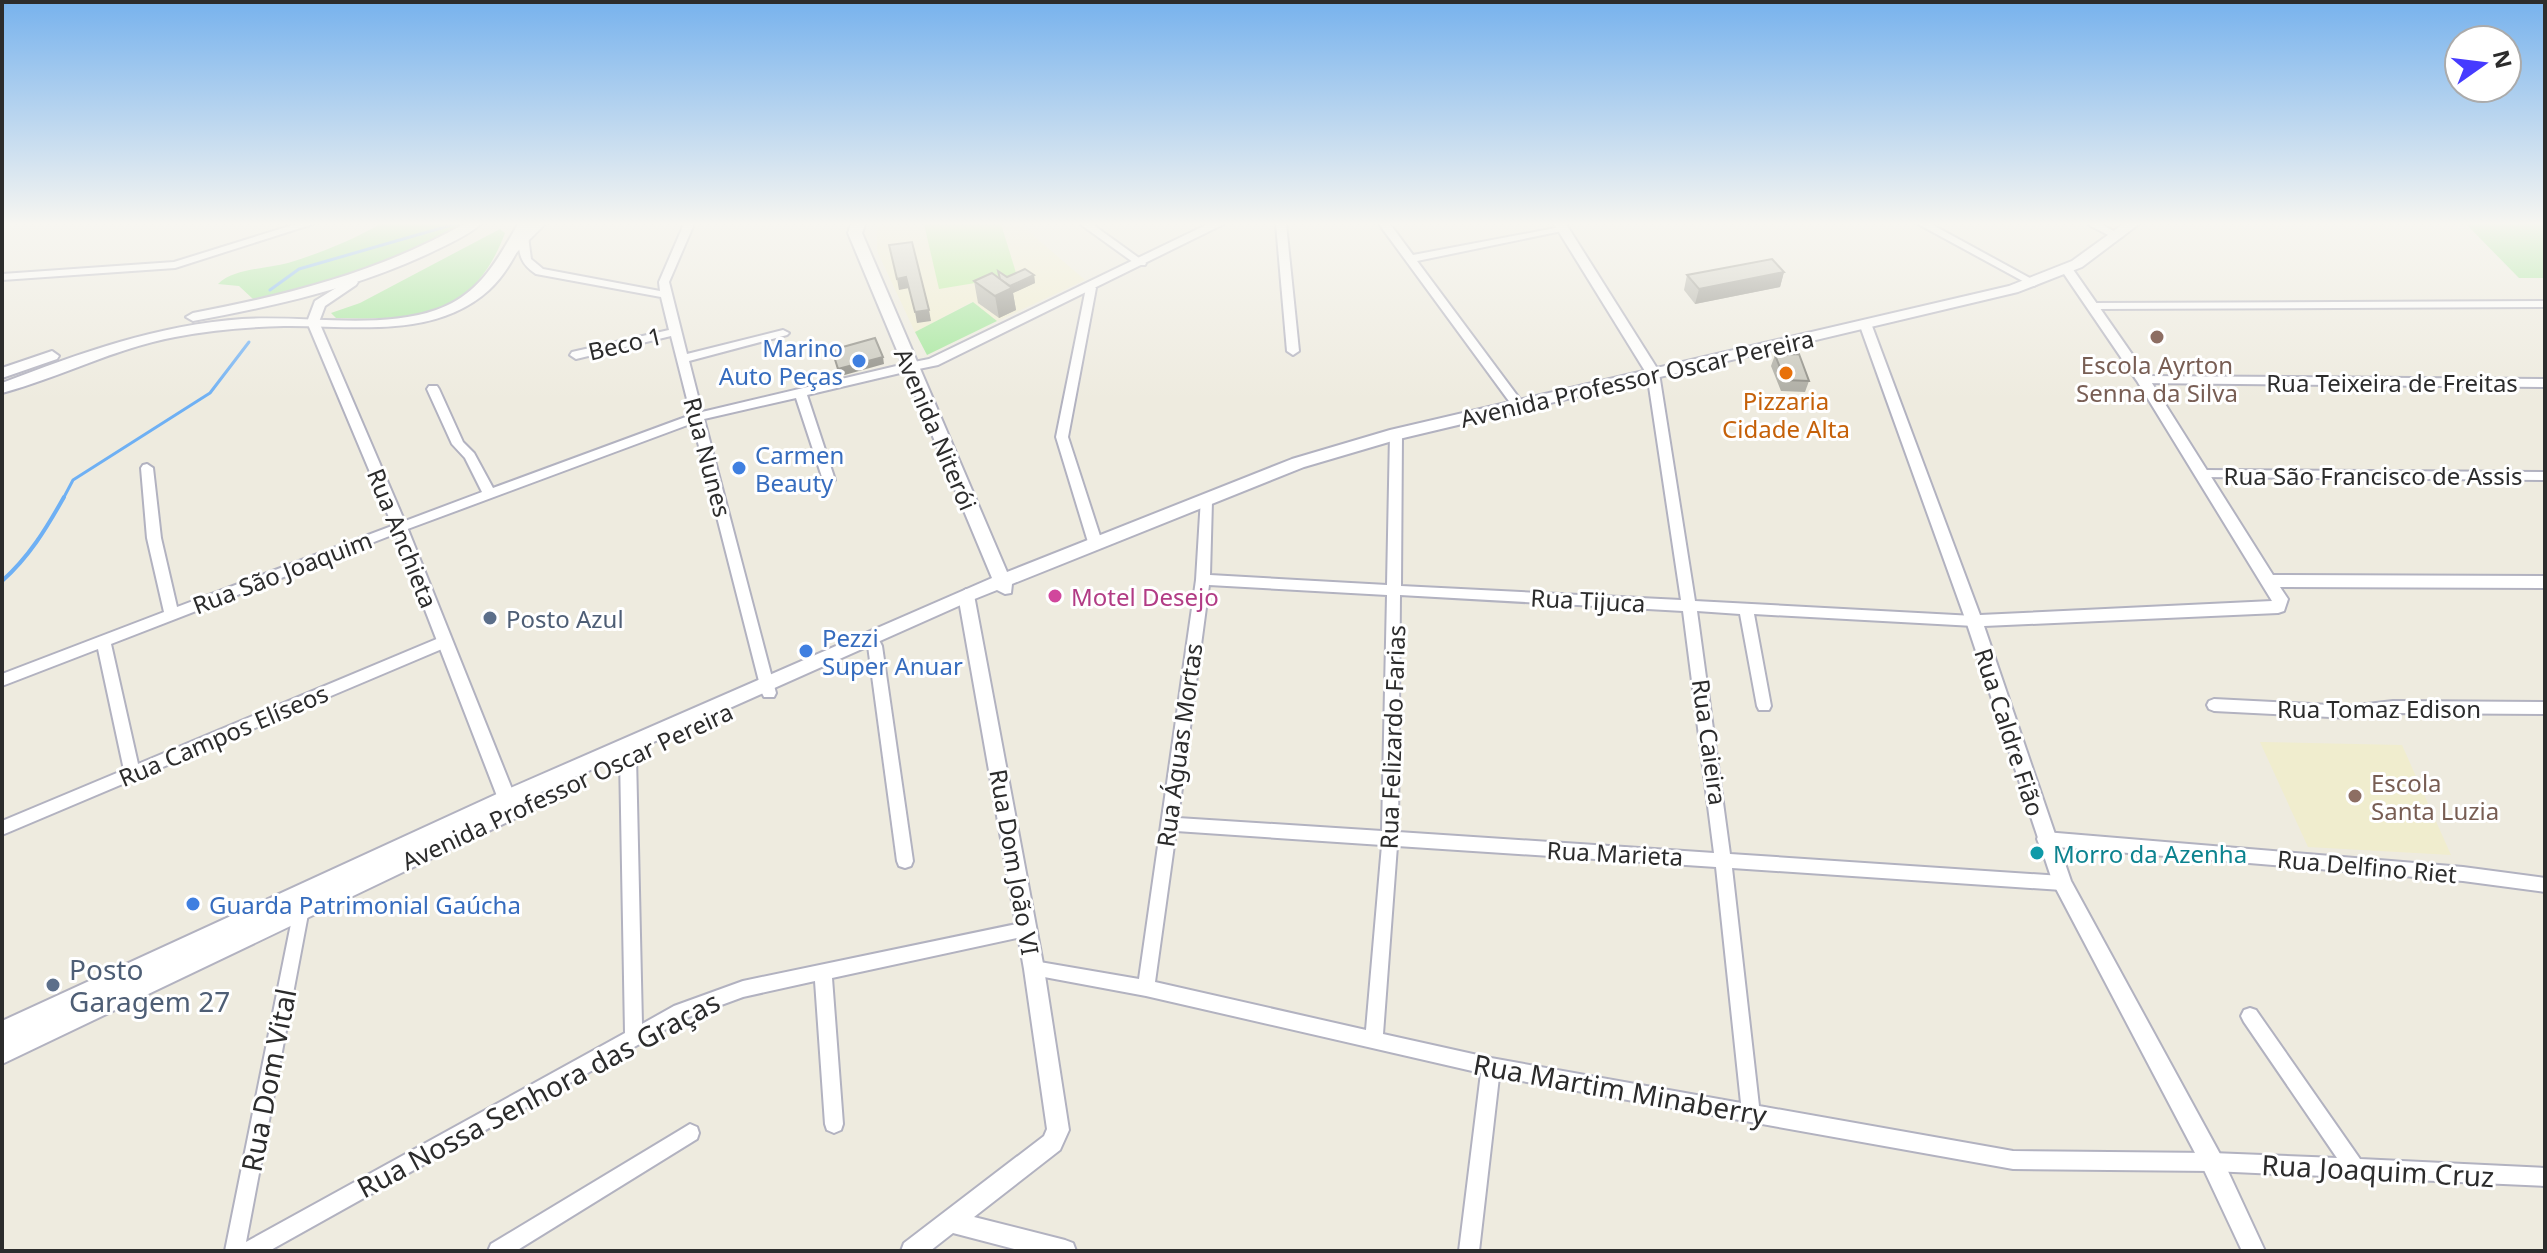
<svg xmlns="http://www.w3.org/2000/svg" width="2547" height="1253" font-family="'Noto Sans',sans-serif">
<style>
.education{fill:#f0edce}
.green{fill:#a1e799}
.pitch{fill:#b3ee95}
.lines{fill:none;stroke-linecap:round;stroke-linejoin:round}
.stream-far1{stroke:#6eb0f4;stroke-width:3}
.stream{stroke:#6eb0f4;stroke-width:4}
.minor-casing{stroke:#b2b2c0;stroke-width:4}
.tertiary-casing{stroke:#b2b2c0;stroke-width:4}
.secondary-casing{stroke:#b2b2c0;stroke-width:4}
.minor{fill:#fff;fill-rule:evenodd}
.tertiary{fill:#fff;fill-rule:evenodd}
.secondary{fill:#fff;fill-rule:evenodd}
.wall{fill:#adaca3}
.shaded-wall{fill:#8d8c84}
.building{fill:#c9c8bd;stroke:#8d8c84;stroke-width:2}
.education-dot{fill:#8d6e63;stroke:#fff;stroke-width:3}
.shop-dot{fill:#3f7fe0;stroke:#fff;stroke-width:3}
.food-dot{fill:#e8710a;stroke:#fff;stroke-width:3}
.hotel-dot{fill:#d1479c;stroke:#fff;stroke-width:3}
.service-dot{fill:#5c6f8a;stroke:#fff;stroke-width:3}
.culture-dot{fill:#0f9aa8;stroke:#fff;stroke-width:3}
.labels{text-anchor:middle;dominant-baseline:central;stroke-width:6;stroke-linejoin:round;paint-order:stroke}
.street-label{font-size:24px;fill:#2c2c2c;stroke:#fff}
.shop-label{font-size:24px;fill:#366cbe;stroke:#fff;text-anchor:start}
.education-label{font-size:24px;fill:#785e54;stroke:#fff}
.food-label{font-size:24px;fill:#c56008;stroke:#fff}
.hotel-label{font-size:24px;fill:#b23c85;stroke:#fff;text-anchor:start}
.service-label{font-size:24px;fill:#4e5e75;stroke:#fff;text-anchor:start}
.culture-label{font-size:24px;fill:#0d838f;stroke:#fff;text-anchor:start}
.near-service-label{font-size:28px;fill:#4e5e75;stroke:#fff;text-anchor:start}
.near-street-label{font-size:28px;fill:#2c2c2c;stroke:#fff}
</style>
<rect width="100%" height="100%" fill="#eeebdf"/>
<g class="education">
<polygon points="877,224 1020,224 1085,280 997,321 972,302 915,332 877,251"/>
<polygon points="2260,742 2402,745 2451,855 2308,847"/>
</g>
<g class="green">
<path d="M380 224H460C400 263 324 291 253 299L239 286 218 284C234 268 266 269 288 263 320 253 351 241 380 224Z"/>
<polygon points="2466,224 2545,224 2545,278 2519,278"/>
<path d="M500 229 505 233C473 318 417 320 336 318L331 313 360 303Z"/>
<polygon points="973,302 997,321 927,355 915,332"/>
</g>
<polygon class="pitch" points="924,224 1001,224 1017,276 939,289"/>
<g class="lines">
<g class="stream-far1">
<polyline points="270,290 299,269 455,224"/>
<polyline points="63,499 73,480 210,393 249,342"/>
</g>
<path class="stream" d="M2 581C29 557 46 529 64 497"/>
<defs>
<g id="minor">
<polygon points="296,224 313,224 175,268 2,280 2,274 174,262"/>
<path d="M684 224H694L669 282 687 354 783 330 789 333 787 335 689 361 702 412 909 363 915 367 913 370 807 395 835 480 829 484 823 480 796 398 704 419 776 693 774 697H764L762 693 693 423 405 530 111 644 138 764 439 638H449L451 642 449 646 2 835V821L124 770 98 649 2 686V674L164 612 147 538 141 468 143 465 147 464 153 468 161 538 177 607 482 492 465 458 452 444 427 389 429 386H437L439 389 463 442 474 453 493 488 691 415 671 336 576 359 570 355 572 352 669 330 661 297 536 274C522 265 518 255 519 238L524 235 528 236 531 259 543 269 660 291 659 282Z"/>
<polygon points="1080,224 1092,224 1146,263 1145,265 1137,265"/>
<polygon points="1276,224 1286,224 1299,351 1293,355 1287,351"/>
<polygon points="1379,224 1390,224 1413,255 1566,226 1567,228 1562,231 1417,261 1522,402 1524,405 1522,408 1514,408"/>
<polygon points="1918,224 1931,224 2039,283 2034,286 2030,285"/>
<polygon points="2087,224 2101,224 2123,236 2118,239 2114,238"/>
<polygon points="1091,285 1096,288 1068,437 1102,542 1095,547 1088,542 1056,437 1086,288"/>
<polygon points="2545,301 2545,307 2094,309 2088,306 2094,303"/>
<path d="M1653 369 1659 373 1695 601 1974 616 1981 621 1974 626 1754 614 1771 706 1769 710H1759L1757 706 1740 614 1697 611 1730 854 2062 876 2068 878 2070 883 2068 888 2062 890 1732 868 1759 1106 2013 1151 2212 1153 2337 1158 2244 1022 2241 1016 2244 1010 2250 1008 2256 1010 2360 1159 2545 1168V1186L2212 1171 2013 1169 1499 1077 1479 1251H1459L1481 1073 1146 996 1028 974 1025 969 1028 964 1034 961 1139 979 1196 580 1201 498 1206 497 1212 501 1210 575 1387 585 1390 434 1396 430 1402 434 1401 586 1681 600 1647 373ZM1209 585 1387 595 1382 831 1178 818ZM1400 595 1683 611 1714 853 1398 832ZM1176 831 1382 845 1366 1030 1155 982ZM1397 846 1716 867 1741 1103 1491 1058 1383 1034Z"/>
<polygon points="2143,376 2545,379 2545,387 2139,383 2139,377"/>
<polygon points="2201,470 2545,472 2545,480 2197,477 2195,474 2197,471"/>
<polygon points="875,641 880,642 882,646 913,861 911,866 905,868 899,866 897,861 868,646 870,642"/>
<polygon points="2214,699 2350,706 2393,701 2545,702 2545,714 2393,713 2350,718 2214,711 2209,709 2207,705 2209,701"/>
<polygon points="628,750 633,752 636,756 642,1024 674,1006 743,981 1026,922 1032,924 1034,929 1032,934 1026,936 832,978 843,1124 841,1130 834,1133 827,1130 825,1124 815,981 743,997 686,1018 269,1251 225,1251 295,904 301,902 307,904 309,909 246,1242 625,1033 620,756 623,752"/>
<polygon points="2045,832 2463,867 2545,878 2545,892 2463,881 2045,846 2039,844 2037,839 2039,834"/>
<polygon points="690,1124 697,1127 699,1133 697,1139 516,1251 488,1251 491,1244"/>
</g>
<g id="tertiary">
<polygon points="532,224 545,224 513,256 505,256 505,250"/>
<polygon points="1208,224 1224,224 938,365 909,371 902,367 904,364 929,359"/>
<polygon points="1554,224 1566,224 1660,373 1658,376 1648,376"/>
<polygon points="2068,267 2072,268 2150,380 2273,575 2545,576 2545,588 2280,587 2288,599 2284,611 2278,613 1984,626 2071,881 2220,1154 2265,1251 2242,1251 2204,1170 2053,883 1966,621 1860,326 1866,322 1872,326 1980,615 2272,601 2137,381 2062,271"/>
<polygon points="352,278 358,282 356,285 325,306 319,322 407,527 520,809 517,814 511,816 505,814 502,809 393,527 307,322 315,301"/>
<polygon points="966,589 974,595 1044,969 1069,1130 1060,1150 974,1217 1065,1240 1073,1243 1076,1251 1022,1251 953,1233 930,1251 901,1251 904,1243 1044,1136 1047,1129 1024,969 958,595"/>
</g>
<g id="secondary">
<path d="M464 224H481C467 236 448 244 432 252 356 288 275 306 193 321L186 317 193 313C288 295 379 272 464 224Z"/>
<path d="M518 224H532C519 247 508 273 489 290 434 340 352 325 284 326 248 327 211 330 175 337 115 348 61 377 2 393V383C80 353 158 325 242 319 303 315 379 330 436 310 479 295 497 261 518 224Z"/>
<polygon points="851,224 865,224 862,233 1007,572 1292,459 1390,430 2009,286 2072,261 2123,224 2139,224 2082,267 2018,292 1399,439 1304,467 1012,584 1011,593 1005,594 997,590 972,600 539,793 544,800 541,806 2,1064 2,1021 499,793 992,578 848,233"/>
<polygon points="52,351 59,356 57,359 2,378 2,368"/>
</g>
</defs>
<use href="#minor" class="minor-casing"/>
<use href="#tertiary" class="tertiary-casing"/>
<use href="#secondary" class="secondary-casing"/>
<use href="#minor" class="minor"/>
<use href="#tertiary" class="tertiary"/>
<use href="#secondary" class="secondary"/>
</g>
<g class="wall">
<polygon points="1784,272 1780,287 1695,304 1684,290 1687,275"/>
<polygon points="1034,275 1035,283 1013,293 1016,310 999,318 978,303 974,281"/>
<polygon points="1775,355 1809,381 1805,392 1781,391 1771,366"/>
</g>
<g class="shaded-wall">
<polygon points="1784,272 1780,287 1695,304 1699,289"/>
<polygon points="1034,275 1035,283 1013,293 1016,310 999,318 995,296 1006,289"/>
<polygon points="906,277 909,288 899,290 897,279"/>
<polygon points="929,310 931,321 917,323 915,312"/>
<polygon points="883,357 884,364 841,376 838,369"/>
</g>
<g class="building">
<polygon points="912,242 929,310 915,312 906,277 897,279 889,245"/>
<polygon points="1772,259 1784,272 1699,289 1687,275"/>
<polygon points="1025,269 1034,275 1010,286 1000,279 998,271 1007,277"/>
<polygon points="992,273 1012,288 995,296 974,281"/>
<polygon points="875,338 883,357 838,369 832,350"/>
<polygon points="1799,354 1809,381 1785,380 1775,355"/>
</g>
<linearGradient id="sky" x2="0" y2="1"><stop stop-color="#77b2ed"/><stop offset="0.56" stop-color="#f7f6f1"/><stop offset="1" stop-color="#f7f6f1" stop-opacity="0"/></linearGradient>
<rect width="2547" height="400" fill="url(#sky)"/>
<g class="education-dot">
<circle cx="2157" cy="337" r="8"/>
<circle cx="2355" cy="796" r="8"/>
</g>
<g class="shop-dot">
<circle cx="859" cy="361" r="8"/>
<circle cx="739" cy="468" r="8"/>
<circle cx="806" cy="651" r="8"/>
<circle cx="193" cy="904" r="8"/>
</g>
<circle class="food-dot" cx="1786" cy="373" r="8"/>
<circle class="hotel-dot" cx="1055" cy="596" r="8"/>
<g class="service-dot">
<circle cx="490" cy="618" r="8"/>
<circle cx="53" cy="985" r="8"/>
</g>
<circle class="culture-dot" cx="2037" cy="853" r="8"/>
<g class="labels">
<g class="street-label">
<text transform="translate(625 343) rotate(-13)">Beco 1</text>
<text transform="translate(1637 378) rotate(-13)">Avenida Professor Oscar Pereira</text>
<text x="2392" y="382">Rua Teixeira de Freitas</text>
<text transform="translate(936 429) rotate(67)">Avenida Niterói</text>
<text transform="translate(708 457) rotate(75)">Rua Nunes</text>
<text x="2373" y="475">Rua São Francisco de Assis</text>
<text transform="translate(403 538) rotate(68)">Rua Anchieta</text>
<text transform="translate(282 572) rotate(-21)">Rua São Joaquim</text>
<text transform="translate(1588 600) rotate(3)">Rua Tijuca</text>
<text x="2379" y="708">Rua Tomaz Edison</text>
<text transform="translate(2010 732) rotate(72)">Rua Caldre Fião</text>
<text transform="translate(223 735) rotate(-23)">Rua Campos Elíseos</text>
<text transform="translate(1392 737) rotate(-88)">Rua Felizardo Farias</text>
<text transform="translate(1710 742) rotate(82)">Rua Caieira</text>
<text transform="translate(1179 745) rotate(-82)">Rua Águas Mortas</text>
<text transform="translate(567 786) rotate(-25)">Avenida Professor Oscar Pereira</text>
<text transform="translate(1615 853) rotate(3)">Rua Marieta</text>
<text transform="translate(1015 862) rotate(80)">Rua Dom João VI</text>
<text transform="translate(2367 866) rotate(5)">Rua Delfino Riet</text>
</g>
<g class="shop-label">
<text x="843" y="347" text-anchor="end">Marino<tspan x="843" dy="28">Auto Peças</tspan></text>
<text x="755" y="454">Carmen<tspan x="755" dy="28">Beauty</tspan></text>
<text x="822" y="637">Pezzi<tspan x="822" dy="28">Super Anuar</tspan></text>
<text x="209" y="904">Guarda Patrimonial Gaúcha</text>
</g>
<g class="education-label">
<text x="2157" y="364">Escola Ayrton<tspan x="2157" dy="28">Senna da Silva</tspan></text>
<text x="2371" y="782" text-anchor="start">Escola<tspan x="2371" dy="28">Santa Luzia</tspan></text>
</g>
<g class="food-label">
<text x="1786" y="400">Pizzaria<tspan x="1786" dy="28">Cidade Alta</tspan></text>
</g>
<g class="hotel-label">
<text x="1071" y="596">Motel Desejo</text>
</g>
<g class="service-label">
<text x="506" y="618">Posto Azul</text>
</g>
<g class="culture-label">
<text x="2053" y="853">Morro da Azenha</text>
</g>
<g class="near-service-label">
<text x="69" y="969">Posto<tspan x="69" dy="32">Garagem 27</tspan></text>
</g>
<g class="near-street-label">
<text transform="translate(268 1080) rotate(-79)">Rua Dom Vital</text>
<text transform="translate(1620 1089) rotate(10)">Rua Martim Minaberry</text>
<text transform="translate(538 1094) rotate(-28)">Rua Nossa Senhora das Graças</text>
<text transform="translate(2378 1170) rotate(3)">Rua Joaquim Cruz</text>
</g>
</g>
<rect width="2547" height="1253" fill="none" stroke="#2c2c2c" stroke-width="8"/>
<g transform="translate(2483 64) rotate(76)"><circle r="38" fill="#ffffff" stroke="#ababab" stroke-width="2"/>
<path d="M0-6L14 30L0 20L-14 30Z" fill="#463bff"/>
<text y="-12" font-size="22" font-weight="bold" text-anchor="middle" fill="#2c2c2c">N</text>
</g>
</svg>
